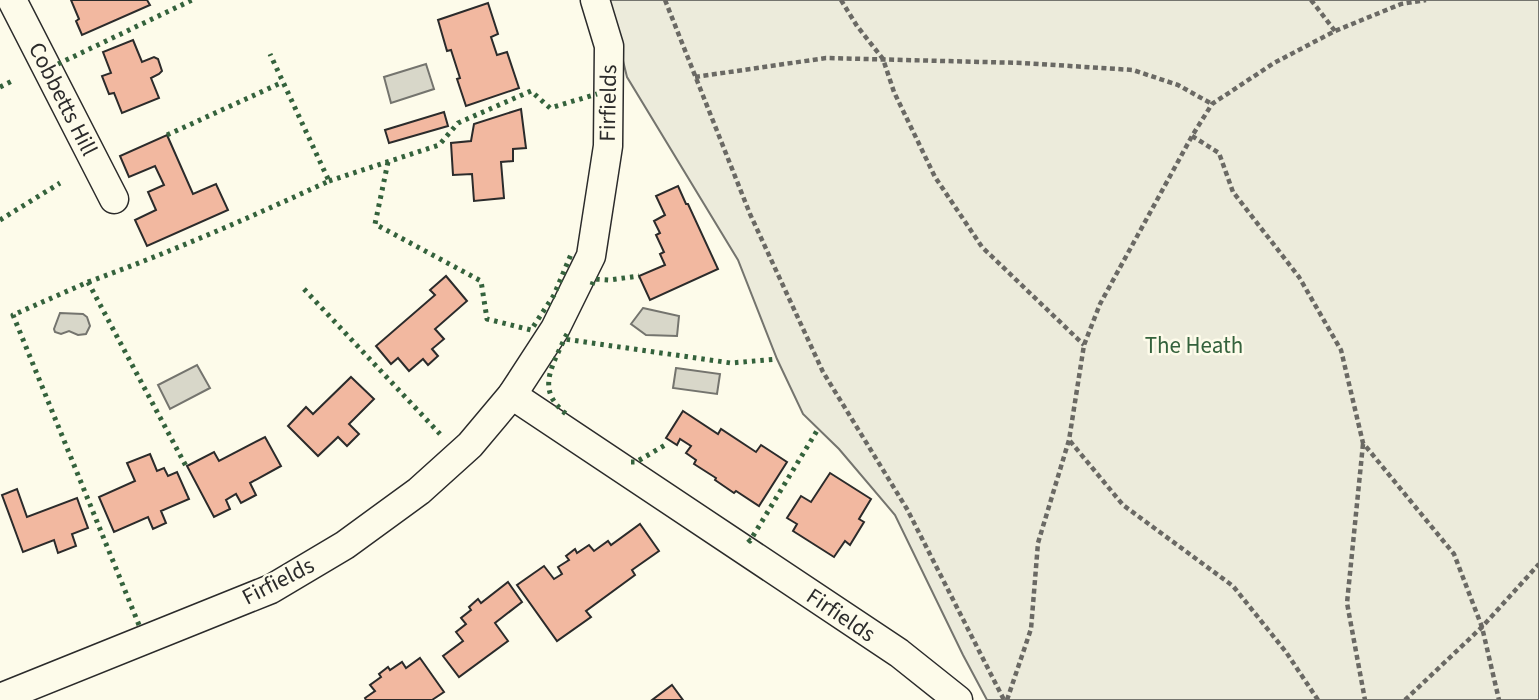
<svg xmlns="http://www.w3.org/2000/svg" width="1539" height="700" font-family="'Source Sans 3',sans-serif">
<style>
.green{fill:#ecebdb;stroke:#74746e;stroke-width:2}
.water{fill:#d8d7c9;stroke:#74746e;stroke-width:2}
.building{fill:#f2b8a0;stroke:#2b2b2b;stroke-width:2}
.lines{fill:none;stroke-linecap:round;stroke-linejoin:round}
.street-casing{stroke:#2b2b2b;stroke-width:31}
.path{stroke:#6a6964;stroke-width:4.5;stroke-dasharray:5 3.5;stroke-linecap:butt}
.street{stroke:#fdfbea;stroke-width:28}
.hedge{stroke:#34623c;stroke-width:5;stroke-dasharray:3.5 5;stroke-linecap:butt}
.labels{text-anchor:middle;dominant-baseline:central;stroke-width:5;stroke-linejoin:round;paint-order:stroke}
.street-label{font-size:23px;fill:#2b2b2b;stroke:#fdfbea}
.park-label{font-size:23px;fill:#34623c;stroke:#fdfbea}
</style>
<rect width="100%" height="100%" fill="#fdfbea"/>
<polygon class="green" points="608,0 1539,0 1539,700 987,700 963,655 895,515 839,449 803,414 777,359 738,260 627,77"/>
<g class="water">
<polygon points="426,64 434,89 391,103 384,77"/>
<polygon points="643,308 679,316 677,336 646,335 631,324"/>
<polygon points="60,313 83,314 87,317 90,326 86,334 78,335 69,331 61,334 55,332 54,329"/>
<polygon points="197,365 210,388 170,409 158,385"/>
<polygon points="676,368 720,374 717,394 673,388"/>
</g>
<g class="building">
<polygon points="71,0 147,0 150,5 82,35 76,21 79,19"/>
<polygon points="488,3 498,34 491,37 497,55 507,52 519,88 466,106 457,79 460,78 451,50 447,51 438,20"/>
<polygon points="133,40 142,62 154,57 158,59 162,71 159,74 151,78 159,98 122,113 114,93 109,94 102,76 111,73 103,52"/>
<polygon points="521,109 526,148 513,149 513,161 501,162 504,198 474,201 472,174 453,175 451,143 471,141 474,124"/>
<polygon points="444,112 448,126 389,143 385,130"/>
<polygon points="167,135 193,194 216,184 228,210 147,246 135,220 156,210 148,192 164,185 155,166 129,177 120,156"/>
<polygon points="678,186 686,204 688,204 718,269 650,300 639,276 665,265 660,254 664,252 656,235 660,233 654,221 665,215 656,196"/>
<polygon points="446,276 467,301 435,329 444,339 432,349 438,356 428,365 423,359 409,371 398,358 391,364 376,346 435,295 430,290"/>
<polygon points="351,377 374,399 349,424 359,434 347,446 338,437 318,456 288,426 306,407 313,414"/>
<polygon points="683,411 718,434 721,429 756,452 761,445 787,462 759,506 736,491 734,493 715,480 716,478 694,464 696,460 686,453 691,446 680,439 677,445 666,438"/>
<polygon points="265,437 281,466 250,483 256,495 241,503 236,494 226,500 230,509 214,517 187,466 214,452 219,461"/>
<polygon points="150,454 157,471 164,468 168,476 177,472 189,499 161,511 166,523 153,529 148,517 114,532 99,497 135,481 127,463"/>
<polygon points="830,473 871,499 859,519 864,522 850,545 845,541 834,557 793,531 797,524 787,518 801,496 811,502"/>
<polygon points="17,489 27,517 77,498 88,528 72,534 76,546 58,553 54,540 23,552 2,495"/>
<polygon points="640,524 659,551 632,570 635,575 586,611 591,617 557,641 517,585 544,566 554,579 562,574 558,567 569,560 566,556 575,549 577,553 589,545 594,551 608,541 611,545"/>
<polygon points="508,582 522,602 495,623 508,641 459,677 443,656 463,641 456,632 466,624 461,618 471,610 469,607 478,599 481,603"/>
<polygon points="420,658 444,692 432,700 366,700 365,698 375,691 370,685 381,677 379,674 388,667 390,670 402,662 406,668"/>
<polygon points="672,685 683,700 652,700"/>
</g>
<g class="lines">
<defs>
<g id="street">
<polyline points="12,0 114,199"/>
<polyline points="512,395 899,653 958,700"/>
<polyline points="0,698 271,589 345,545 419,491 470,445 512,395 555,329 591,256 608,146 609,46 595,0"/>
</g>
</defs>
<use href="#street" class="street-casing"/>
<g class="path">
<polyline points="665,0 750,214 823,372 907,509 1004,700"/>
<polyline points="841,0 857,26 883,59 894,92 935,177 982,247 1084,345"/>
<polyline points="1311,0 1335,31"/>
<polyline points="695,77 826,58 1023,63 1133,70 1178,85 1212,104"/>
<polyline points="1192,136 1219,153 1233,192 1299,277 1341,350 1363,443 1454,554 1482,627 1499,700"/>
<polyline points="1070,441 1123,505 1233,586 1286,652 1318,700"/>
<polyline points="1363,444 1347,603 1365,700"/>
<polyline points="1007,700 1031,629 1038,543 1069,440 1084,345 1100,304 1192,136 1212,104 1274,63 1335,31 1401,4 1426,0"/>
<polyline points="1405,700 1482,627 1539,564"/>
</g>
<use href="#street" class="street"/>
<g class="hedge">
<polyline points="58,64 192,0"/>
<polyline points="0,87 12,81"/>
<polyline points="167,135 283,82"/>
<polyline points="388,162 375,224 481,281 487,319 531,330 554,295 572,252"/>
<polyline points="329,181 439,145 458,123 531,91 550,108 597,94"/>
<polyline points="0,220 60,183"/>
<path d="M88 282C171 252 249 218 329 181L270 54"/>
<polyline points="592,285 594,279 609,280 639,276"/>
<polyline points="304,289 440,434"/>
<polyline points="567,334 564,339 731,363 777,359"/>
<path d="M563 342C549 372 537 393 569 416"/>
<polyline points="631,462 636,462 667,444"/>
<polyline points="748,539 750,541 818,429"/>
<polyline points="139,625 13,315 88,282 187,468"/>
</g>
</g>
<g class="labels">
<g class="street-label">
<text transform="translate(63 99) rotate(63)">Cobbetts Hill</text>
<text transform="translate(608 103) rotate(-89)">Firfields</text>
<text transform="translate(278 581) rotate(-27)">Firfields</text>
<text transform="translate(841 615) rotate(34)">Firfields</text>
</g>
<g class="park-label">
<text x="1194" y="345">The Heath</text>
</g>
</g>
</svg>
